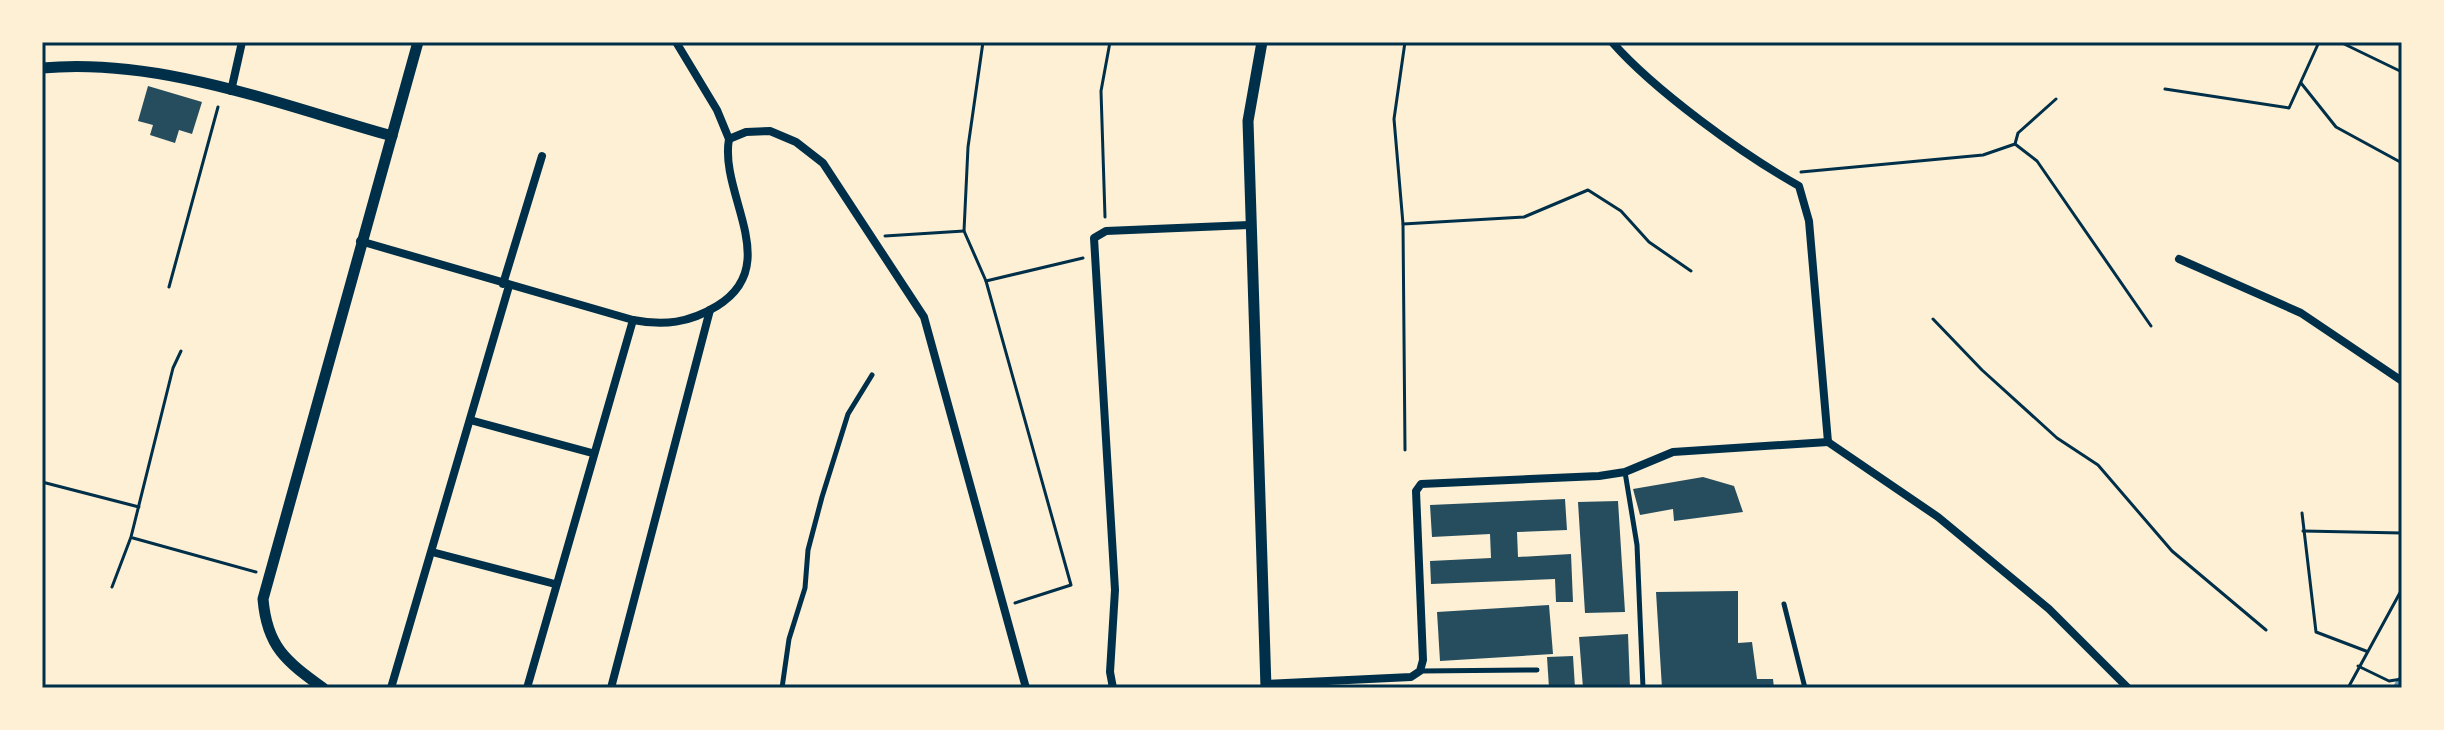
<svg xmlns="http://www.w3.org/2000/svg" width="2444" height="730" font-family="'Source Sans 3',sans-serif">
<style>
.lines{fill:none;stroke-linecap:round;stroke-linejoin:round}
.stream{stroke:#669bbc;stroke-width:5}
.building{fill:#264d5e}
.path{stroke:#003049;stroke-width:3}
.service{stroke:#003049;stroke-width:5}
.minor{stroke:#003049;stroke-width:8}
.tertiary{stroke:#003049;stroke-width:11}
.neatline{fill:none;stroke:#003049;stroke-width:3}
</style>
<rect width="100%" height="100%" fill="#fdf0d5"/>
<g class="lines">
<polyline class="stream" points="2395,688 2402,676"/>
</g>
<g class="building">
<polygon points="148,86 202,102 192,134 179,130 175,143 150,135 153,125 138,121"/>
<polygon points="1703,477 1734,486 1743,512 1674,521 1673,509 1640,515 1633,489"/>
<polygon points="1565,499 1567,530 1517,532 1518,557 1571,554 1573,602 1556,602 1555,579 1431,584 1430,561 1491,558 1490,534 1432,537 1430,505"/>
<polygon points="1618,501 1625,612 1585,613 1578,502"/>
<polygon points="1738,591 1738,643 1752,642 1757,679 1773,679 1774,688 1662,688 1656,592"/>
<polygon points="1549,605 1553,654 1440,661 1437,612"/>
<polygon points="1628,634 1630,688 1583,688 1579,637"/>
<polygon points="1573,656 1575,688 1549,688 1547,657"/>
</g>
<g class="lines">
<g class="path">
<polyline points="983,42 968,147 964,231 986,281 1071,585 1015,603"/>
<polyline points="2340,42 2402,72"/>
<polyline points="2301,83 2336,127 2402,163"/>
<polyline points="2165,89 2289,108 2319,42"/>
<polyline points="2015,144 2037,161 2151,326"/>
<polyline points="1801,172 1983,155 2015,144 2018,133 2056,99"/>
<polyline points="1105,217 1101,91 1110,42"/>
<polyline points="1403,224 1524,217 1588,190 1621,211 1649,242 1691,271"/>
<polyline points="885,236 964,231"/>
<polyline points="986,281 1083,258"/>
<polyline points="169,287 218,107"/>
<polyline points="1933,319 1982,370 2057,438 2098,465 2172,551 2266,630"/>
<polyline points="1405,450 1403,224 1394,119 1405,42"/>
<polyline points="42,482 139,507"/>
<polyline points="2302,513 2316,632 2366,651"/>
<polyline points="2303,531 2402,533"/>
<polyline points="133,538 256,572"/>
<polyline points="112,587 131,537 173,368 181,351"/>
<polyline points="2358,666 2389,681 2402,679"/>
<polyline points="2271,688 2288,688"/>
<polyline points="2348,688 2402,589"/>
</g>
<g class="service">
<polyline points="1625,472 1637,545 1643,688"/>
<polyline points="1784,604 1805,688"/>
<polyline points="1421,671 1537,670"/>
<polyline points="782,688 789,639 805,588 808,550 822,497 848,414 872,375"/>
</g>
<g class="minor">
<polyline points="676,42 717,110 729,139"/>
<path d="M1612 42C1654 90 1742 154 1799 186L1809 221 1828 442"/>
<polyline points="231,91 242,42"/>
<path d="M360 241 633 320C664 326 689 323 717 306 784 265 719 195 729 139L746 132 770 131 796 142 823 163 924 317 1026 688"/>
<polyline points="2179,259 2301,313 2402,381"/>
<polyline points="503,284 542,156"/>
<polyline points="470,420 592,453"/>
<polyline points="1828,442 1938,517 2049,609 2128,688"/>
<polyline points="432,552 555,584"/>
<polyline points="1266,684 1411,677 1420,671 1423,660 1416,491 1421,484 1599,476 1625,472 1673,452 1828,442"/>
<polyline points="391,688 509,286"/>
<polyline points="527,688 633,320"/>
<polyline points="611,688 710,310"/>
<polyline points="1113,688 1110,672 1115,590 1094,238 1106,231 1249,225"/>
</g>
<g class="tertiary">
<polyline points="1262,42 1248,121 1266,688"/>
<path d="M42 68C160 57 280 105 392 136"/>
<path d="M323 688C286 661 267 647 263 599L418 42"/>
</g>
</g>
<rect width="2444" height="730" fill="none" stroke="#fdf0d5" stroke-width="88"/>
<rect x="44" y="44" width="2356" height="642" class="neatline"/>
</svg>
